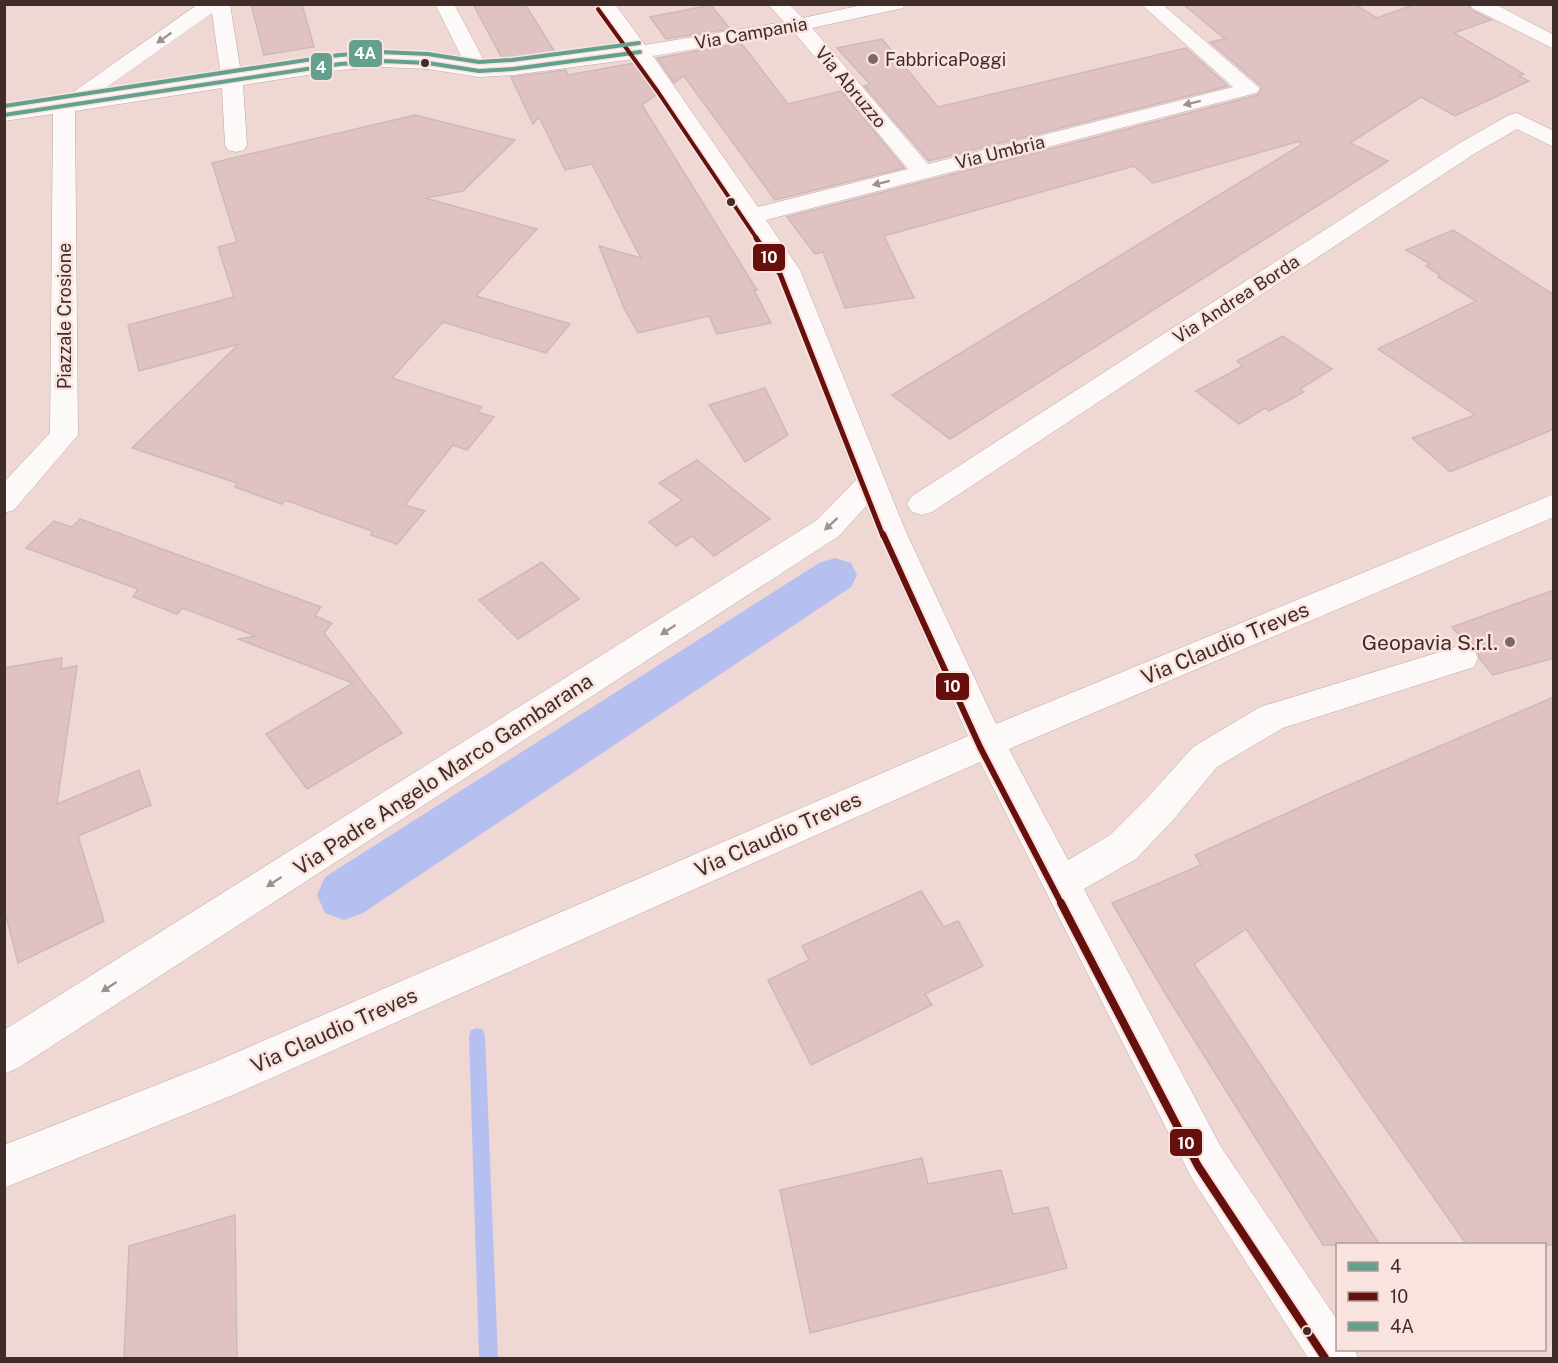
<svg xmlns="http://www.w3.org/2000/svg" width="1558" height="1363" font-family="'Public Sans',sans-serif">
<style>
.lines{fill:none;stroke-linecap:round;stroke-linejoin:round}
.stream{fill:#b6c0f0;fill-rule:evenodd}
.canal{fill:#b6c0f0;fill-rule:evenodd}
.building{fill:#e0c2c3;stroke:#cdb9b9;stroke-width:1.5}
.minor-casing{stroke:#bba8a5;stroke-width:1}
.minor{fill:#fdf9f9;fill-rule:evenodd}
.bus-1-casing{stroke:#f9e3df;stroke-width:7}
.bus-2-far3-casing{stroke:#f9e3df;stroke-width:7}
.bus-2-far2-casing{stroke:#f9e3df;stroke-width:9}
.bus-2-far1-casing{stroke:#f9e3df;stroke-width:10}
.bus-2-casing{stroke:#f9e3df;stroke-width:12}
.bus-3-casing{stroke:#f9e3df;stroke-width:7}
.bus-1{stroke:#63a08d;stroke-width:4}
.bus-2-far3{stroke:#66100d;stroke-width:4}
.bus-2-far2{stroke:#66100d;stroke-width:5}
.bus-2-far1{stroke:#66100d;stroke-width:6}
.bus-2{stroke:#66100d;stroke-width:8}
.bus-3{stroke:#63a08d;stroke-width:4}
.oneway{fill:#9e9291}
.poi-dot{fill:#7d6865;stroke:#f9e3df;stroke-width:2}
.bus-dot{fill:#402c29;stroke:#f9e3df;stroke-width:2}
.labels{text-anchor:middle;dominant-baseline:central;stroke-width:5;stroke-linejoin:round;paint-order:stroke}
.far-street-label{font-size:18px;fill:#402c29;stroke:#f9e3df}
.far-poi-label{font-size:18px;fill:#402c29;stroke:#f9e3df;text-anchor:start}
.poi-label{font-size:21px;fill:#402c29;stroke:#f9e3df;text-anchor:end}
.street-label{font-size:21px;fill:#402c29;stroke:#f9e3df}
.line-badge{stroke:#f9e3df;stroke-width:2}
.badge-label{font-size:16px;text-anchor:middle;font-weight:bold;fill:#fff}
</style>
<rect width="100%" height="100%" fill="#efd8d4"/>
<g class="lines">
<polygon class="stream" points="477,1028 483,1030 485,1036 498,1358 479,1358 469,1036 471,1030"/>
<polygon class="canal" points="835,558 851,563 857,575 851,587 363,913 344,920 325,913 317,895 325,877 819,563"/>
</g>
<g class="building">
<polygon points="251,4 302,4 314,47 264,55"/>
<polygon points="473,4 525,4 556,54 503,60"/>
<polygon points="1183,4 1354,4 1377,18 1416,4 1468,4 1471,10 1491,20 1454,33 1524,74 1519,76 1529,81 1455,116 1421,97 1350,143 1388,161 950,439 892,395 1301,145 1300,141 1153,183 1134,166 884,236 914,298 845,308 823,252 815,254 787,217 1258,95 1262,87 1210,42 1225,39"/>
<polygon points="711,5 730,29 666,39 650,17"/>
<polygon points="882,39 938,107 1186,48 1228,86 929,161 864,86 870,84 837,48"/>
<polygon points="741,43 788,104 841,91 904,168 775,200 684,76 674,83 657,58"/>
<polygon points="634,63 656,95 642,105 757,290 754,290 771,323 717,334 709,316 638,333 624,308 599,246 641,258 592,164 565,170 539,117 533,124 511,77 566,70 568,75"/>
<polygon points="415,115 515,140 463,191 425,198 537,229 476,296 570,324 546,353 443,322 392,378 482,407 477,412 494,417 467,450 453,445 405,505 425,511 397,544 371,535 372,531 285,500 282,504 235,487 237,483 132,448 239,344 139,371 128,325 234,297 218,247 237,242 212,163"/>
<polygon points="1453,230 1554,295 1554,429 1450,472 1412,438 1475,415 1378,349 1476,301 1438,277 1440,275 1426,266 1430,264 1406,250"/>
<polygon points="1283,336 1332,369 1300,389 1304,392 1269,411 1265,408 1239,424 1196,391 1243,366 1237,361"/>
<polygon points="765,388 788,435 745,462 709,405"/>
<polygon points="697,460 770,519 714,556 692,536 676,546 649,522 682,500 659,483"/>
<polygon points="80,519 321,607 315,616 332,623 324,633 402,733 307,789 266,734 353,683 238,639 256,636 183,608 177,614 133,597 138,589 26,548 54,521 72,527"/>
<polygon points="542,562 579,599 518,639 479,600"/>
<polygon points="1554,590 1554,658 1493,675 1480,659 1476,648 1467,644 1452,627"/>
<polygon points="62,658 61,669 77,666 57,804 139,770 151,805 78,836 104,921 18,963 4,908 4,668"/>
<polygon points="1554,697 1554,1245 1467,1245 1246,929 1194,964 1380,1245 1323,1245 1168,998 1112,903 1201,865 1195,855 1333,792"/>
<polygon points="921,891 944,927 958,921 983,966 925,994 932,1005 811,1065 768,980 809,960 802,946"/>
<polygon points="922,1158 928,1184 1001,1170 1013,1214 1048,1207 1067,1268 810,1333 780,1190"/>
<polygon points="235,1215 237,1359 124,1359 129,1246"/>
</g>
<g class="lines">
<defs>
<g id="minor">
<path d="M198 4H230L241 73C287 66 334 56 380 55 409 54 437 58 464 62L435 4H454L486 64 626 48 596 4H615L645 45 784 22 768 4H789L803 18 866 4H905L903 8 812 28 928 164 1233 87 1141 4H1162L1256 85 1260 89 1256 93 766 220 800 270 906 532 996 724 1554 494V517L1009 749 1068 860 1110 835 1148 797 1193 747 1260 707 1462 645 1474 649 1478 658 1474 667 1283 728 1217 767 1174 819 1136 859 1084 889 1221 1147 1338 1321V1350H1355L1358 1358H1308L1191 1177 980 762 233 1095 4 1188V1145L212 1063 968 736 866 506 839 536 18 1068 4 1074V1030L817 520 856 480 776 270 634 59 513 75 479 77 428 69 382 67 340 70 243 85 247 145 244 150 236 152 228 150 225 145 222 88 75 111 78 435 14 510 4 513V482L50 433 53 114 4 121V108L62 100ZM212 13 221 76 97 94ZM794 32 908 169 758 207 653 56Z"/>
<polygon points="1470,4 1495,4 1554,35 1554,49 1472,8"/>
<polygon points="1517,113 1554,131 1554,147 1517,129 1474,154 932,512 922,515 912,512 907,504 912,496 1458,144 1509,115"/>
</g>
</defs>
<use href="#minor" class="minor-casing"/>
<use href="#minor" class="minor"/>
<defs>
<polyline id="bus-1" points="4,115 340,64 382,61 428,63 479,71 513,69 640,52"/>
<polyline id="bus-2-far3" points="598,9 658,92 757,239"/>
<polyline id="bus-2-far2" points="756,238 780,274 883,536"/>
<polyline id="bus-2-far1" points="883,534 980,747 1062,905"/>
<polyline id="bus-2" points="1061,903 1198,1166 1325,1358"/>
<polyline id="bus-3" points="4,106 339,55 382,52 428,54 479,62 512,60 639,43"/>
</defs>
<use href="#bus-1" class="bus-1-casing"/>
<use href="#bus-2-far3" class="bus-2-far3-casing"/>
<use href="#bus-2-far2" class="bus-2-far2-casing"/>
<use href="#bus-2-far1" class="bus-2-far1-casing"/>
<use href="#bus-2" class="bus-2-casing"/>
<use href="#bus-3" class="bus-3-casing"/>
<use href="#bus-1" class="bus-1"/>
<use href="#bus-2-far3" class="bus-2-far3"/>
<use href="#bus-2-far2" class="bus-2-far2"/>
<use href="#bus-2-far1" class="bus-2-far1"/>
<use href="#bus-2" class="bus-2"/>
<use href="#bus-3" class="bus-3"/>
</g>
<defs><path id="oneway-solid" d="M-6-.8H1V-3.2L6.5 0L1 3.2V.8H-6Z" transform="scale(1.5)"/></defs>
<g class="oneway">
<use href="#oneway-solid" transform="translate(164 38) rotate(145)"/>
<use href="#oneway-solid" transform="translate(1192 103) rotate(166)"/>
<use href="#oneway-solid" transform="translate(881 183) rotate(166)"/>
<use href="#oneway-solid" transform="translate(831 524) rotate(137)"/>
<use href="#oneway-solid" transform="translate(668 630) rotate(147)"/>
<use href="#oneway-solid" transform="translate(274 882) rotate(147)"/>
<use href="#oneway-solid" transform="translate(109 987) rotate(147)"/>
</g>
<g class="poi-dot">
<circle cx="873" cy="59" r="6"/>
<circle cx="1510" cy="642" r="6"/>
</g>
<g class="bus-dot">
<circle cx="425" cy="63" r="5"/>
<circle cx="731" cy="202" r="5"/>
<circle cx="1307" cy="1331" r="5"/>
</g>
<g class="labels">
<g class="far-street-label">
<text transform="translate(751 33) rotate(-10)">Via Campania</text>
<text transform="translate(851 87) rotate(50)">Via Abruzzo</text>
<text transform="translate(1000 152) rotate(-14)">Via Umbria</text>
<text transform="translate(1236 299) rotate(-33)">Via Andrea Borda</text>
<text transform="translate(64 316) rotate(-90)">Piazzale Crosione</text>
</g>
<g class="far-poi-label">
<text x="885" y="59">FabbricaPoggi</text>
</g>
<g class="poi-label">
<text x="1498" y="642">Geopavia S.r.l.</text>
</g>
<g class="street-label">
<text transform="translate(1225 643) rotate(-23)">Via Claudio Treves</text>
<text transform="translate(443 774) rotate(-33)">Via Padre Angelo Marco Gambarana</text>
<text transform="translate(778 834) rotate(-24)">Via Claudio Treves</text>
<text transform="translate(334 1030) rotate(-24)">Via Claudio Treves</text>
</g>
</g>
<g class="line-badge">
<rect x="348" y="39" width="35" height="29" rx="6" fill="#63a08d"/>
<rect x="310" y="52" width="23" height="29" rx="6" fill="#63a08d"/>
<rect x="752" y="243" width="34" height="29" rx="6" fill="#66100d"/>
<rect x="935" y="672" width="35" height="29" rx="6" fill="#66100d"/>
<rect x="1169" y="1128" width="34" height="29" rx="6" fill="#66100d"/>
</g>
<g class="badge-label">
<text x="365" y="59">4A</text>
<text x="321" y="73">4</text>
<text x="769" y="263">10</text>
<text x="952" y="692">10</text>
<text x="1186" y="1149">10</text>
</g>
<rect width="1558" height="1363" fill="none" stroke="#402c29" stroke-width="12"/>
<rect x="1336" y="1243" width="210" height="108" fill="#f9e3df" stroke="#af9a96" stroke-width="1.5"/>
<rect x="1348" y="1262" width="30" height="9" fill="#63a08d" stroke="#af9a96" stroke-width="1.5"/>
<text x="1390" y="1273" font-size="18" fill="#402c29">4</text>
<rect x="1348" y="1292" width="30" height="9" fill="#66100d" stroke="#af9a96" stroke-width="1.5"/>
<text x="1390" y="1303" font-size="18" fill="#402c29">10</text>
<rect x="1348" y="1322" width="30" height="9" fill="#63a08d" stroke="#af9a96" stroke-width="1.5"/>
<text x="1390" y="1333" font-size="18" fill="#402c29">4A</text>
</svg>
